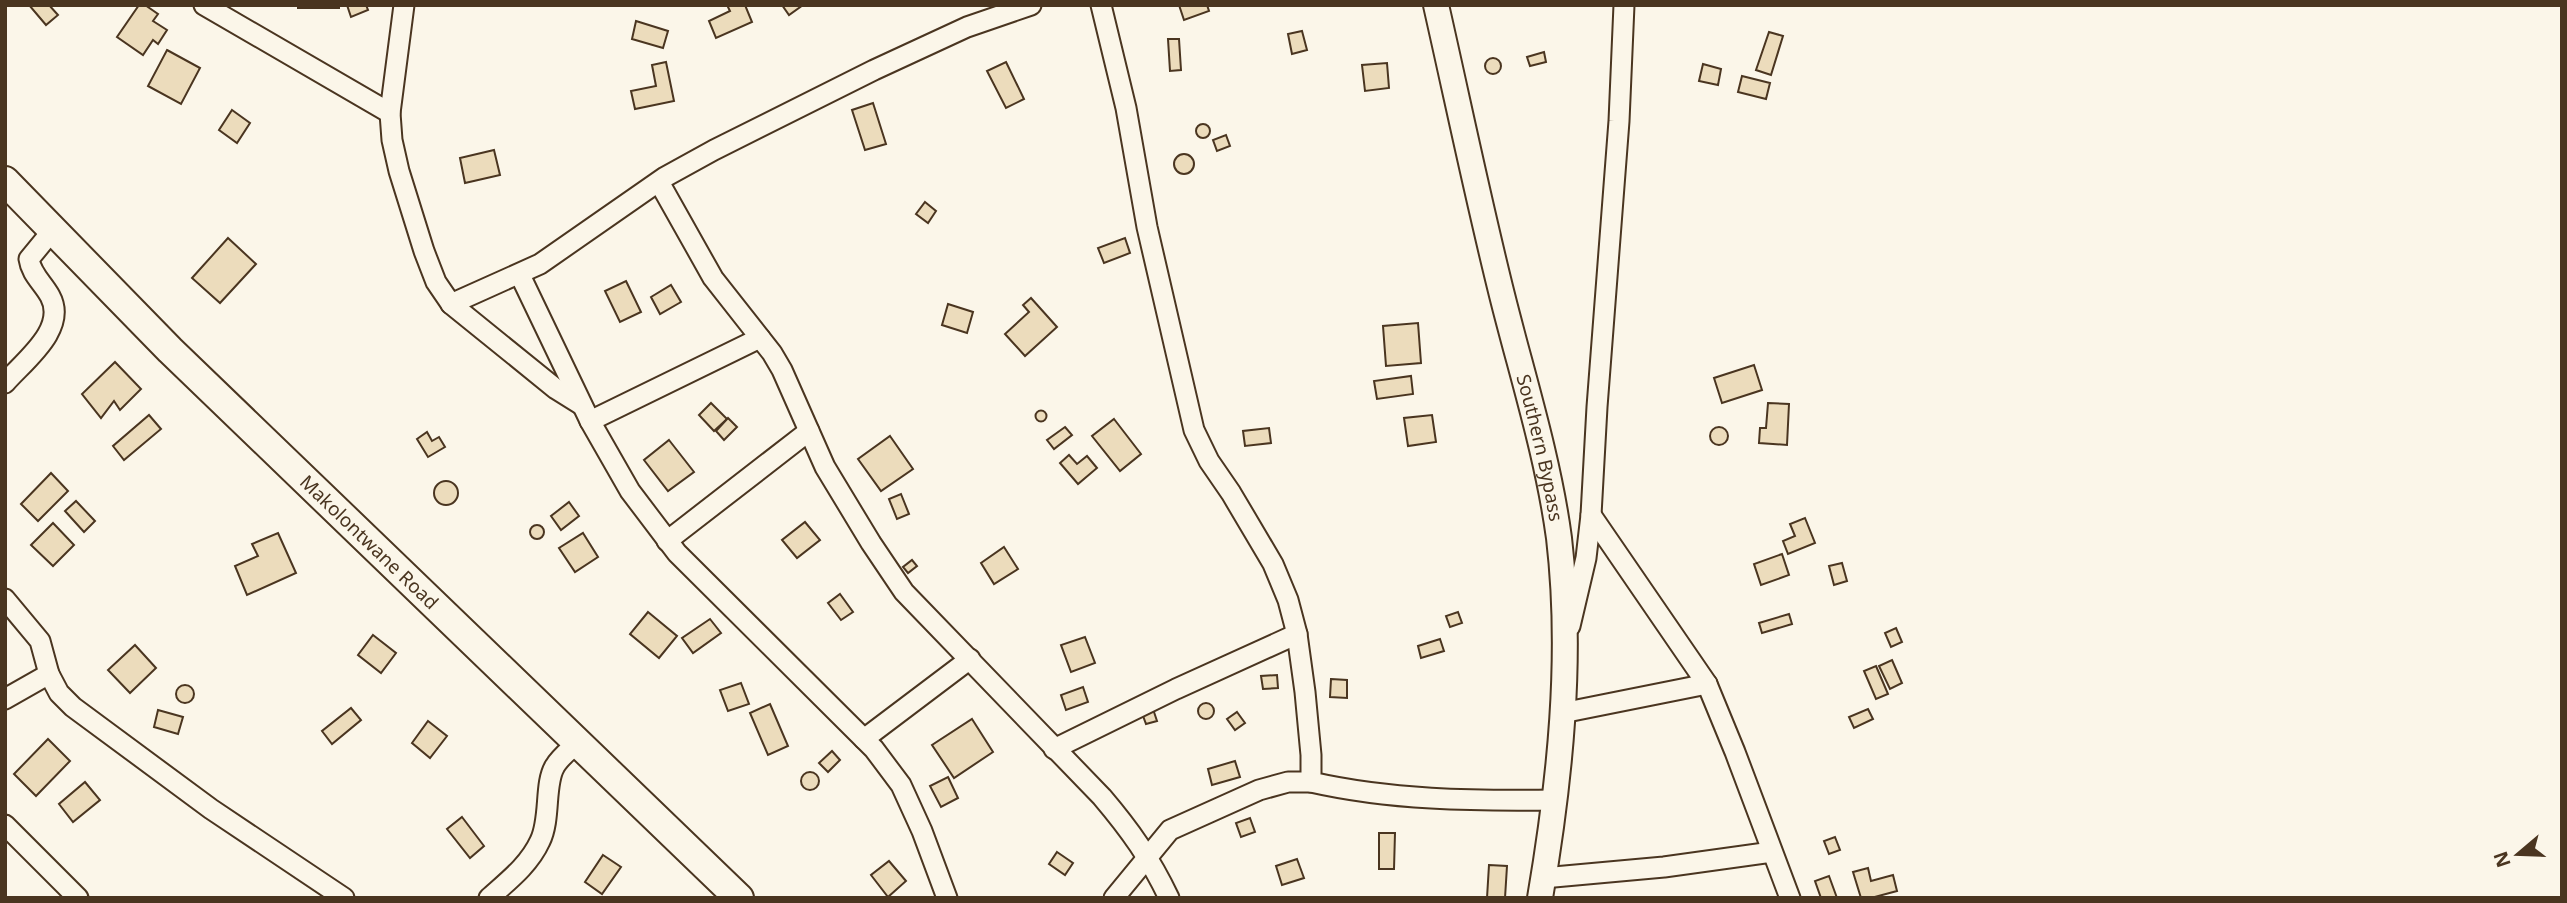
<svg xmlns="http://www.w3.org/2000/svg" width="2567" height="903" font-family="'Noto Sans',sans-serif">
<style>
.building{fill:#ecdcbc;stroke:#4a3520;stroke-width:2}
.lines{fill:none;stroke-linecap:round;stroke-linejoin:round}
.minor-casing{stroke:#4a3520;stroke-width:23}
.tertiary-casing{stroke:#4a3520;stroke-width:28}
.secondary-casing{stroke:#4a3520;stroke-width:32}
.minor{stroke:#fbf6e9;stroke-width:19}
.tertiary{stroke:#fbf6e9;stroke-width:24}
.secondary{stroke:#fbf6e9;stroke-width:28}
.labels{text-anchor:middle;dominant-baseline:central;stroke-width:5;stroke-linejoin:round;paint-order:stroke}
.street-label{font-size:19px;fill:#4a3520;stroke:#fbf6e9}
</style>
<rect width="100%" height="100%" fill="#fbf6e9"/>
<g class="building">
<polygon points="29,5 49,5 58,15 46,25"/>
<polygon points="139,5 145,5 158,14 153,21 167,30 158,44 153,40 143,55 117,37"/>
<rect x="298" y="5" width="41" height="3"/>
<polygon points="347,5 366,5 368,10 351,17"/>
<polygon points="727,5 745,5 752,22 716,38 709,21 730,11"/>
<polygon points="782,5 803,5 789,15"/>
<polygon points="1179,5 1207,5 1209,11 1184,20"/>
<polygon points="636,21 668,31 663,48 632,39"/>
<polygon points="1302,31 1307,50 1292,54 1288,34"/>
<polygon points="1769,32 1783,36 1771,75 1756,70"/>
<polygon points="1168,39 1179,39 1181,70 1170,71"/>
<polygon points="167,50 200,68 181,104 148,86"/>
<polygon points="1544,52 1546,62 1530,66 1527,57"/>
<circle cx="1493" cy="66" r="8"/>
<polygon points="666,62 674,101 635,109 631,91 656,86 652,65"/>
<polygon points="1006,62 1024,99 1006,108 987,71"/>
<polygon points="1387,63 1389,88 1365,91 1362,65"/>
<polygon points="1703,64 1721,69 1718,85 1699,81"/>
<polygon points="1742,76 1770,83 1766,99 1738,92"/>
<polygon points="873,103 886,144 865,150 852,110"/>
<polygon points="232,110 250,123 237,143 219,130"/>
<circle cx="1203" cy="131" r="7"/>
<polygon points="1226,135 1230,146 1217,151 1213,140"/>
<polygon points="494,150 500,175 465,183 460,158"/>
<circle cx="1184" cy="164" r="10"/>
<polygon points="925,202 936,211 928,223 916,214"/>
<polygon points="228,238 256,264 220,303 192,278"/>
<polygon points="1125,238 1130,253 1104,263 1098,248"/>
<polygon points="626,281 641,312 620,322 605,291"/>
<polygon points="671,285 681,302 660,314 651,297"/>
<polygon points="1031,298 1057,327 1025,356 1005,334 1029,312 1023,305"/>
<polygon points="948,304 973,312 967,333 942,325"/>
<polygon points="1418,323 1421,363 1386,366 1383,326"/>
<polygon points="115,362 141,389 120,410 114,401 101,418 82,394"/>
<polygon points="1754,365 1762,390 1722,403 1714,378"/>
<polygon points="1411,376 1413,394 1377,399 1374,381"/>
<polygon points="711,403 727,419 714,431 699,415"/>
<polygon points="1768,403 1789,404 1787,445 1759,443 1760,428 1766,428"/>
<circle cx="1041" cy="416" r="5.5"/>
<polygon points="149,415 161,429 124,460 113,446"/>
<polygon points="1432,415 1436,442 1408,446 1404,418"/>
<polygon points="728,418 737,427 724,440 716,431"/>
<polygon points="1114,419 1141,454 1120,471 1092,436"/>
<polygon points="1065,427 1072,435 1054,449 1047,440"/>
<circle cx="1719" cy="436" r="9"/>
<polygon points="1269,428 1271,443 1245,446 1243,431"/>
<polygon points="427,432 432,441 439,437 445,447 428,457 417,439"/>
<polygon points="890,436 913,469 881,491 858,459"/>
<polygon points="669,440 694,472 668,491 644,460"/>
<polygon points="1069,455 1077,464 1087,456 1097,468 1078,484 1060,463"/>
<polygon points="51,473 68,491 38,521 21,504"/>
<circle cx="446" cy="493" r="12"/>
<polygon points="901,494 909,514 897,519 889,499"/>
<polygon points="76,501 95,521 84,532 65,511"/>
<polygon points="569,502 579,516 561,530 551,516"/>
<polygon points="1805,518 1815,543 1788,554 1783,541 1795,536 1790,524"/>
<polygon points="805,522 820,540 797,558 782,540"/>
<polygon points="53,523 74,545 53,566 31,545"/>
<circle cx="537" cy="532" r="7"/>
<polygon points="278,533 296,573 247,595 235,566 258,556 252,544"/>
<polygon points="583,533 598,557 575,572 559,548"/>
<polygon points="1004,547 1018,569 994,584 981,563"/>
<polygon points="1782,554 1789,575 1761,585 1754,564"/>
<polygon points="912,560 917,566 908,573 903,567"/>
<polygon points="1842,563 1847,581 1834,585 1829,566"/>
<polygon points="840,594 853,612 841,620 828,603"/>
<polygon points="648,612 677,636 659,658 630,634"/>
<polygon points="1458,612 1462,623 1450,627 1446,616"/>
<polygon points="1789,614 1792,624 1762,633 1759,623"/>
<polygon points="710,619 721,633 693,653 682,638"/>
<polygon points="1896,628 1902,642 1891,647 1885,633"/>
<polygon points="373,635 396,653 381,673 358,655"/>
<polygon points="1085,637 1095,663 1071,672 1061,645"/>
<polygon points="1440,639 1444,651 1421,658 1418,646"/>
<polygon points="135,645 156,668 130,693 108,670"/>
<polygon points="1892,660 1902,683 1890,689 1879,666"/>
<polygon points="1876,666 1888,694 1876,699 1864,671"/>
<polygon points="1277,675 1278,688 1263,689 1261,676"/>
<polygon points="1331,679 1347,680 1347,698 1330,697"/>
<polygon points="741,683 749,704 728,711 720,690"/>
<circle cx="185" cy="694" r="9"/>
<polygon points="1083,687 1088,702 1066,710 1061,695"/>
<circle cx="1206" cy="711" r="8"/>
<polygon points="770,704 788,746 768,755 750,713"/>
<polygon points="351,708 361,720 332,744 322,731"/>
<polygon points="1153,709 1157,721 1146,724 1142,713"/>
<polygon points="1868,709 1873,719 1854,728 1849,717"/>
<polygon points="158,710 183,717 178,734 154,727"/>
<polygon points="1237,712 1245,723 1235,730 1227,719"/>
<polygon points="972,719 993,752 954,778 932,745"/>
<polygon points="428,721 447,736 430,758 412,743"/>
<polygon points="48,739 70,761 36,796 14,774"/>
<polygon points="832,751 840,760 828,772 819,763"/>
<polygon points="1235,761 1240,777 1212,785 1208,769"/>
<circle cx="810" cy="781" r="9"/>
<polygon points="948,777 958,798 941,807 930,786"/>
<polygon points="85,782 100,800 73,822 59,804"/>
<polygon points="462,817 484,846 470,858 447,829"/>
<polygon points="1250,818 1255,832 1241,837 1236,823"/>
<polygon points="1379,833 1395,833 1394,869 1379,869"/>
<polygon points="1835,837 1840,850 1829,854 1824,841"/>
<polygon points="1057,852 1073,863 1065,875 1049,864"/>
<polygon points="603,855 621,867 602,894 585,882"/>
<polygon points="1297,859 1304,878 1282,885 1276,866"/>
<polygon points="889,861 906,881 888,897 871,875"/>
<polygon points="1489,865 1507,866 1505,898 1487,898"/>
<polygon points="1868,868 1871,881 1893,875 1897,891 1871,898 1861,898 1853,872"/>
<polygon points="1829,876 1837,898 1821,898 1815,881"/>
</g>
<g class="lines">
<defs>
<g id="minor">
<polyline points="204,5 390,113"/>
<polyline points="404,5 390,113 392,140 399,171 424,251 436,282 451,304 540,264 665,177 714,150 874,70 967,27 1031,5"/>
<path d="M1101 5 1126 108 1147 227 1194 430 1209 461 1231 493 1273 564 1288 600 1297 634 1305 692 1311 755V782C1390 800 1472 801 1553 800"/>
<path d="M659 182 713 278 772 353 782 370 825 467 871 543 904 592 1102 797C1130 830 1150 858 1169 898"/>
<polyline points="520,275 590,421 630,491 677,553 874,749 901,785 922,831 947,898"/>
<polyline points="451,304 556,389 580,404"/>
<path d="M5 383C24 361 68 329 50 296 43 283 31 274 29 259L52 231"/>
<polyline points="590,421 760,338"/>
<polyline points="1591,515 1707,684 1735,752 1790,898"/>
<polyline points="667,541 809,431"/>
<polyline points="5,599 40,641 49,674 59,693 73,707 211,809 344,898"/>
<polyline points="1570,626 1586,558 1591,515 1597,407 1619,121 1624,5"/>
<polyline points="5,699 49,674"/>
<polyline points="1562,713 1707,684"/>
<polyline points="864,739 970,659"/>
<polyline points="1054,749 1176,689 1297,634"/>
<polyline points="5,825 78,898"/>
<polyline points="1543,878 1664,867 1772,852"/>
<path d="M489 898C508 881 529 865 540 841 551 819 544 783 555 766 560 757 571 749 578 742"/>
<polyline points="1114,898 1170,830 1259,790 1288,782 1311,782"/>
</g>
<g id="tertiary">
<path id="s1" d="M1436 5C1458 102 1478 199 1502 295 1522 375 1548 456 1559 538 1573 657 1560 781 1540 898"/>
</g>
<g id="secondary">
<path id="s2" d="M5 181 170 350 739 898"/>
</g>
</defs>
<use href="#minor" class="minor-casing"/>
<use href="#tertiary" class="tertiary-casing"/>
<use href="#secondary" class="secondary-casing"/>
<use href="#minor" class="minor"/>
<use href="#tertiary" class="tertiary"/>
<use href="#secondary" class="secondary"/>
</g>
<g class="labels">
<g class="street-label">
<text stroke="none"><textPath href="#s1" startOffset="455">Southern Bypass</textPath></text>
<text stroke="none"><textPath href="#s2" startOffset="513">Makolontwane Road</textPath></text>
</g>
</g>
<rect width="2567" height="903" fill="none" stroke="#4a3520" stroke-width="14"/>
<g transform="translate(2518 854) rotate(251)" stroke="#fbf6e9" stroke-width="5" paint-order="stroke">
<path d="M0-5L12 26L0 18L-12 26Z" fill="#4a3520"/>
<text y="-10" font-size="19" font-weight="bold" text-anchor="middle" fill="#4a3520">N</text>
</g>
</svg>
